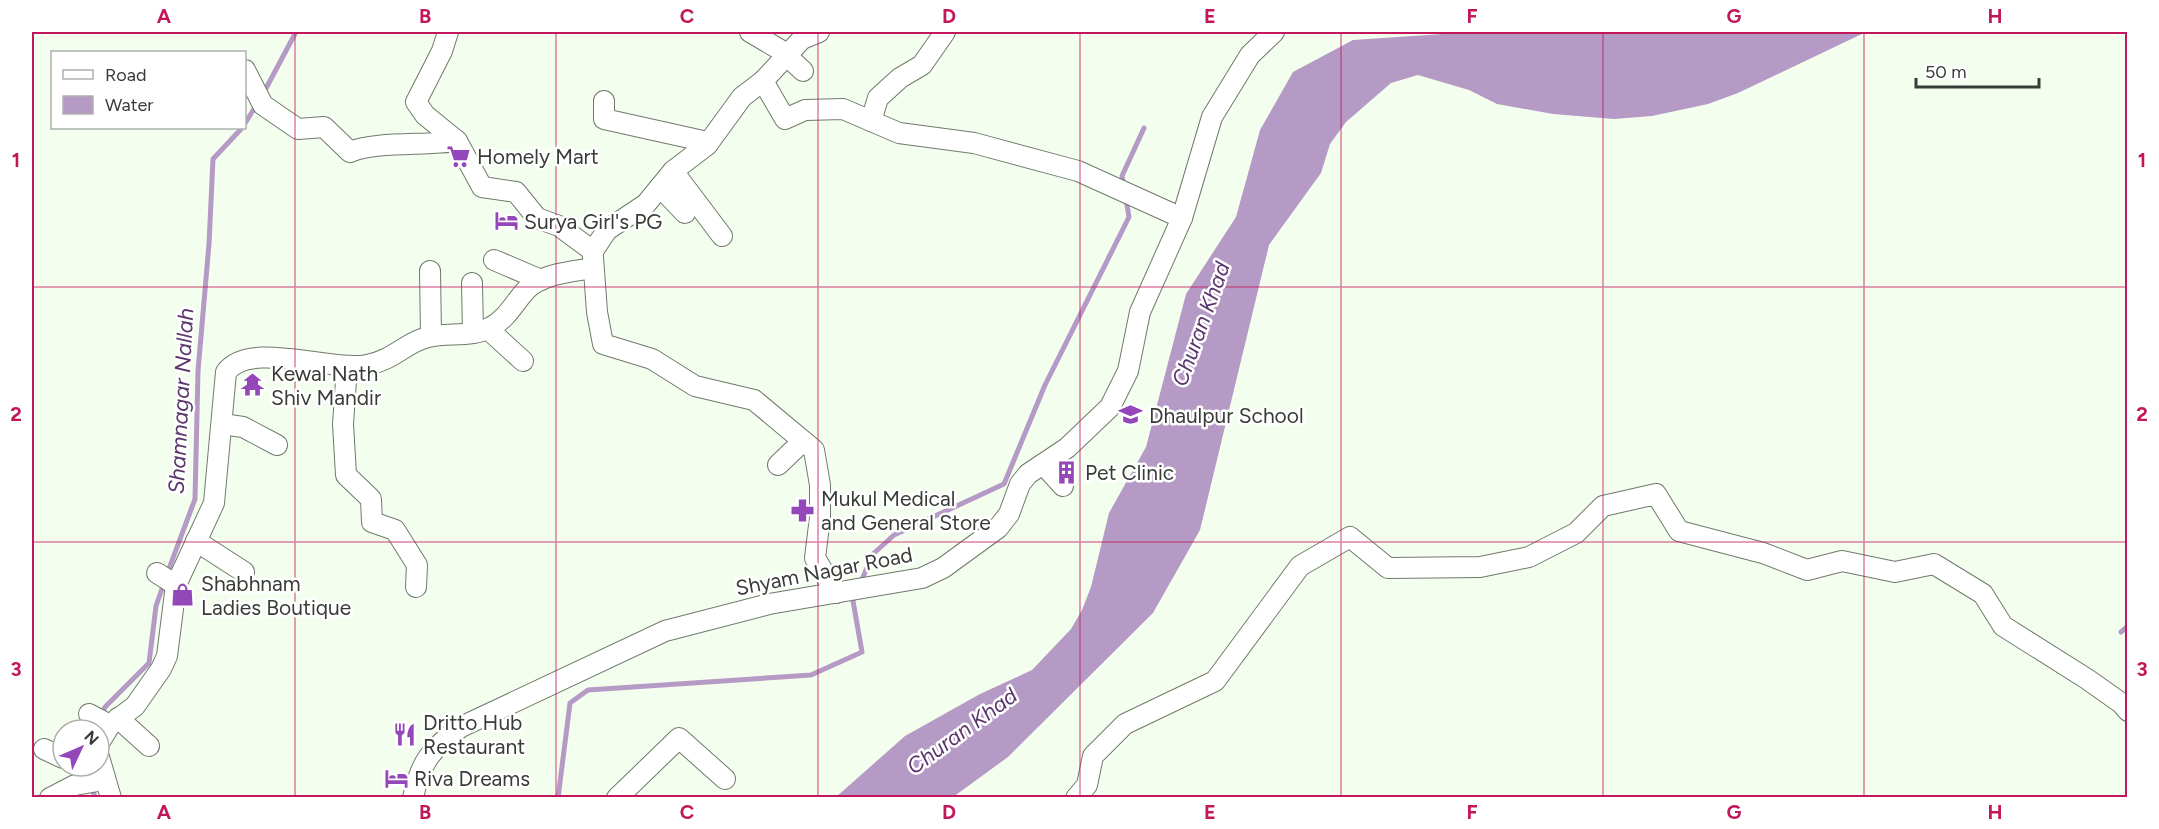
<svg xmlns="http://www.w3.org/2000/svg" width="2159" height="829" font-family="Figtree,sans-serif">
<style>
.water{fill:#b59ac5}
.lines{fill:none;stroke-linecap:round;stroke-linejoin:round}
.stream{stroke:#b59ac5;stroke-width:5}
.minor-casing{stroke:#70796c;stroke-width:22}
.minor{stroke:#fff;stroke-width:20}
.grid{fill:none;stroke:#c2185b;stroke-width:1.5;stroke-opacity:0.55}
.labels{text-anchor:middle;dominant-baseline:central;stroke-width:5;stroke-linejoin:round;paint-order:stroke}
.poi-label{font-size:21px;fill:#383c36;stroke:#fff;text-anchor:start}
.street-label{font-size:21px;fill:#383c36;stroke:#fff}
.water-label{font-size:22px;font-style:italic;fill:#5b366d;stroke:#fff}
.neatline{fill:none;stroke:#c2185b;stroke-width:2}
.grid-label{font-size:20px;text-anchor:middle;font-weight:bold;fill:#c2185b}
</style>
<rect width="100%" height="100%" fill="#f4feef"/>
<polygon class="water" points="1472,32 1866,32 1738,93 1708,104 1652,116 1614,119 1553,114 1497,104 1469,90 1418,75 1391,83 1346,122 1330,144 1321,173 1269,245 1200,530 1153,613 1008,757 953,797 836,797 905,736 980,694 1032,670 1071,629 1082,610 1091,587 1109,513 1146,447 1186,294 1236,217 1260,130 1293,72 1353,40"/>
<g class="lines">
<g class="stream">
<polyline points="263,94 296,32"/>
<polyline points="244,125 257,104"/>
<polyline points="1124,187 1122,176 1144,128"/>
<polyline points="167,574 195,499 198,371 209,244 213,159 242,128"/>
<polyline points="860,584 873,554 894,535 1004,484 1045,385 1129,217 1126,199"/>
<polyline points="2121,632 2128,626"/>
<polyline points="88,730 106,706 149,663 156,606 164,583"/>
<polyline points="84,766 89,779"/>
<polyline points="92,787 95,798"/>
<polyline points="558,798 570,703 588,690 811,675 862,652 853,601 856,595"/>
</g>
<defs>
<g id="minor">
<polyline points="448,32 442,51 416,102 425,115 457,141 482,187 516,192 537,218 559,226 593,251 607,230 646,204 673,171 707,145 742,97 763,81 802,39 819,32"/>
<polyline points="750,32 789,55"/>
<polyline points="788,57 803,71"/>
<path d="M245 70 263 105 298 129 324 127 350 152C376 141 426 146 457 141"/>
<polyline points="763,81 785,119 805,110 843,109 899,133 974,143 1078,171 1182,218"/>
<polyline points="604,101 604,119 703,141 707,145"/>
<polyline points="871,121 878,98 900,78 922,65 945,32"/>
<polyline points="673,171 722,236"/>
<polyline points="660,187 685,213"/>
<polyline points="593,257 597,312 603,344 652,359 695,386 754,400 814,450 820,485 820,517 815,558 836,593"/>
<polyline points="494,260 541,280"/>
<polyline points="430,271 431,336"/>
<polyline points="472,283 473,333"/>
<polyline points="488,329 523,361"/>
<polyline points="347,366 343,424 346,475 371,499 372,522 395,530 417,565 416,587"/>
<polyline points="222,424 243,427 277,445"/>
<polyline points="1043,464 1063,486"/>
<polyline points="778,465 803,441"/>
<polyline points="196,541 244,572"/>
<polyline points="157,573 176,585"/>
<polyline points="89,714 110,725"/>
<polyline points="118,718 149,746"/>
<path d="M99 743 110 725 135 706 161 669 167 656 176 585 214 503 226 372C250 340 330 372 367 365 394 360 406 342 428 337 448 332 472 338 491 327 508 318 515 301 528 288 545 273 572 272 593 268"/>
<polyline points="44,749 63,758"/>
<polyline points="99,757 111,798"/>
<polyline points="50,798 75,785 104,780"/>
<path d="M413 798C420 762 432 748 461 727L665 631 769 604 922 578 943 568 998 528 1009 514 1020 484 1028 474 1067 448 1110 407 1128 371 1140 312 1182 218 1212 117 1250 55 1274 32"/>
<polyline points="617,798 679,738 725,779"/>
<polyline points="1076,798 1087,785 1093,756 1125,724 1215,681 1300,566 1350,537 1388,568 1480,567 1529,557 1576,533 1603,506 1656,494 1679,531 1763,553 1807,570 1842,561 1895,572 1934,564 1983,594 2003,626 2087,679 2121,703 2128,711"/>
</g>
</defs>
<use href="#minor" class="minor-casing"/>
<use href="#minor" class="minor"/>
</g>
<path class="grid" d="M295 32V798M556 32V798M818 32V798M1080 32V798M1341 32V798M1603 32V798M1864 32V798M32 287H2128M32 542H2128"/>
<defs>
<symbol id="supermarket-bare" viewBox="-9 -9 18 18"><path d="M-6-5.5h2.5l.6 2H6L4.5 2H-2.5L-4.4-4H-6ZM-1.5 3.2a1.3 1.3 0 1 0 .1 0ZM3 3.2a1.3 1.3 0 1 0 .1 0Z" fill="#9447b8" stroke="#fff" stroke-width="2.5" paint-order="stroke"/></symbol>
<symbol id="hotel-bare" viewBox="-9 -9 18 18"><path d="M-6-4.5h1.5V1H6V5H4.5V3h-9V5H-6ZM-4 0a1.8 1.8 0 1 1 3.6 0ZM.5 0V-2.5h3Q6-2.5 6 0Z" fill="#9447b8" stroke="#fff" stroke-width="2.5" paint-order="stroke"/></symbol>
<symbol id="temple-bare" viewBox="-9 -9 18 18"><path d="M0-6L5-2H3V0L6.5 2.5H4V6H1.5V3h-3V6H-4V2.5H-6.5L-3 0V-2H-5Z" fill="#9447b8" stroke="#fff" stroke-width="2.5" paint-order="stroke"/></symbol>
<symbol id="school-bare" viewBox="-9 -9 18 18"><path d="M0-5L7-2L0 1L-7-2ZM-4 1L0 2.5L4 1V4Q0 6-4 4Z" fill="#9447b8" stroke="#fff" stroke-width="2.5" paint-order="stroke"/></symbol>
<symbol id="building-bare" viewBox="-9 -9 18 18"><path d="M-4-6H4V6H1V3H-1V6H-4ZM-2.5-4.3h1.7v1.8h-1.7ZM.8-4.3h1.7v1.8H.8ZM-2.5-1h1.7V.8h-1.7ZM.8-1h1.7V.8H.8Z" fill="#9447b8" stroke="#fff" stroke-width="2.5" paint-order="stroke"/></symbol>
<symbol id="pharmacy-bare" viewBox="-9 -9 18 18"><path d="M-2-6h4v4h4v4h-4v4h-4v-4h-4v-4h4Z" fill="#9447b8" stroke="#fff" stroke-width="2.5" paint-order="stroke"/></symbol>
<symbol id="shop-bare" viewBox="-9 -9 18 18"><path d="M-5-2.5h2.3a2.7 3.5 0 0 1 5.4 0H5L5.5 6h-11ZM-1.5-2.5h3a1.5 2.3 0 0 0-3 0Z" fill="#9447b8" stroke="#fff" stroke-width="2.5" paint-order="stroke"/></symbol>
<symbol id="restaurant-bare" viewBox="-9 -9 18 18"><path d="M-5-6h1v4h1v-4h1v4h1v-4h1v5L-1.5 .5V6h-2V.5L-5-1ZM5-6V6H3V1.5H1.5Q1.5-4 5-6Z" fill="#9447b8" stroke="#fff" stroke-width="2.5" paint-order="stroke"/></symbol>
</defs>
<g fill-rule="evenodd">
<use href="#supermarket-bare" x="442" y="140" width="33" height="33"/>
<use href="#hotel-bare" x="490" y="204" width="33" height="33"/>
<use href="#temple-bare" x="236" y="368" width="33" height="33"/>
<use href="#school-bare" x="1114" y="398" width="33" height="33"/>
<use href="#building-bare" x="1050" y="456" width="33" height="33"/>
<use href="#pharmacy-bare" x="786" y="494" width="33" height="33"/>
<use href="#shop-bare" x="166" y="578" width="33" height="33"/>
<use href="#restaurant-bare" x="388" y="718" width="33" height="33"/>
<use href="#hotel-bare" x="380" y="762" width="33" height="33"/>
</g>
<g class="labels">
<g class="poi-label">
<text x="477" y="156">Homely Mart</text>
<text x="524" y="221">Surya Girl's PG</text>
<text x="271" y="373">Kewal Nath<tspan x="271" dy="24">Shiv Mandir</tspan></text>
<text x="1149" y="415">Dhaulpur School</text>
<text x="1085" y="472">Pet Clinic</text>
<text x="821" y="498">Mukul Medical<tspan x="821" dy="24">and General Store</tspan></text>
<text x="201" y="583">Shabhnam<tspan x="201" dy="24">Ladies Boutique</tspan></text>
<text x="423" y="722">Dritto Hub<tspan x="423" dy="24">Restaurant</tspan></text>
<text x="414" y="778">Riva Dreams</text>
</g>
<g class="street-label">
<text transform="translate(824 571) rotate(-11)">Shyam Nagar Road</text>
</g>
<g class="water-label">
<text transform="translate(1201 324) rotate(-70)">Churan Khad</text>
<text transform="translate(181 401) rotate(-87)">Shamnagar Nallah</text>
<text transform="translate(962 731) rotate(-36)">Churan Khad</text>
</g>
</g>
<rect width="2159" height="829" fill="none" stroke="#ffffff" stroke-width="66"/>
<rect x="51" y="51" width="195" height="78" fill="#ffffff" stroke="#afb1af" stroke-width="1.5"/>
<rect x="63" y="70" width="30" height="9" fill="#ffffff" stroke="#afb1af" stroke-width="1.5"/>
<text x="105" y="81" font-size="18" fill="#383c36">Road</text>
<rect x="63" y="96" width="30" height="18" fill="#b59ac5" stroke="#afb1af" stroke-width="1.5"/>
<text x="105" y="111" font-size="18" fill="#383c36">Water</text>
<g transform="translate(81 748) rotate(46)"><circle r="28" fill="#ffffff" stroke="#afb1af" stroke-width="1.5"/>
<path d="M0-4.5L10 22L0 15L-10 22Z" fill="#9447b8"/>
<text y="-9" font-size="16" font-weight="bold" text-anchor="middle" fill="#383c36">N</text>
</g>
<path d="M1916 78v9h123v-9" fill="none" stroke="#383c36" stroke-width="3"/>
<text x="1925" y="78" font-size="18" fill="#383c36" stroke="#ffffff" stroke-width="4.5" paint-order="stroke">50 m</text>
<rect x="33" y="33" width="2093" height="763" class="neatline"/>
<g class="grid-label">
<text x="164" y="23">A</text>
<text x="425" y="23">B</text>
<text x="687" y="23">C</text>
<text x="949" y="23">D</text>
<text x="1210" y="23">E</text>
<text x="1472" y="23">F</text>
<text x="1734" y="23">G</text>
<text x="1995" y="23">H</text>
<text x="16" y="167">1</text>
<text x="2142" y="167">1</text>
<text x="16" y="421">2</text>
<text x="2142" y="421">2</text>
<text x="16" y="676">3</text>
<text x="2142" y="676">3</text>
<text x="164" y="819">A</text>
<text x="425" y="819">B</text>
<text x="687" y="819">C</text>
<text x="949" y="819">D</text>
<text x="1210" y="819">E</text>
<text x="1472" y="819">F</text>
<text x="1734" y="819">G</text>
<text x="1995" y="819">H</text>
</g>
</svg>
